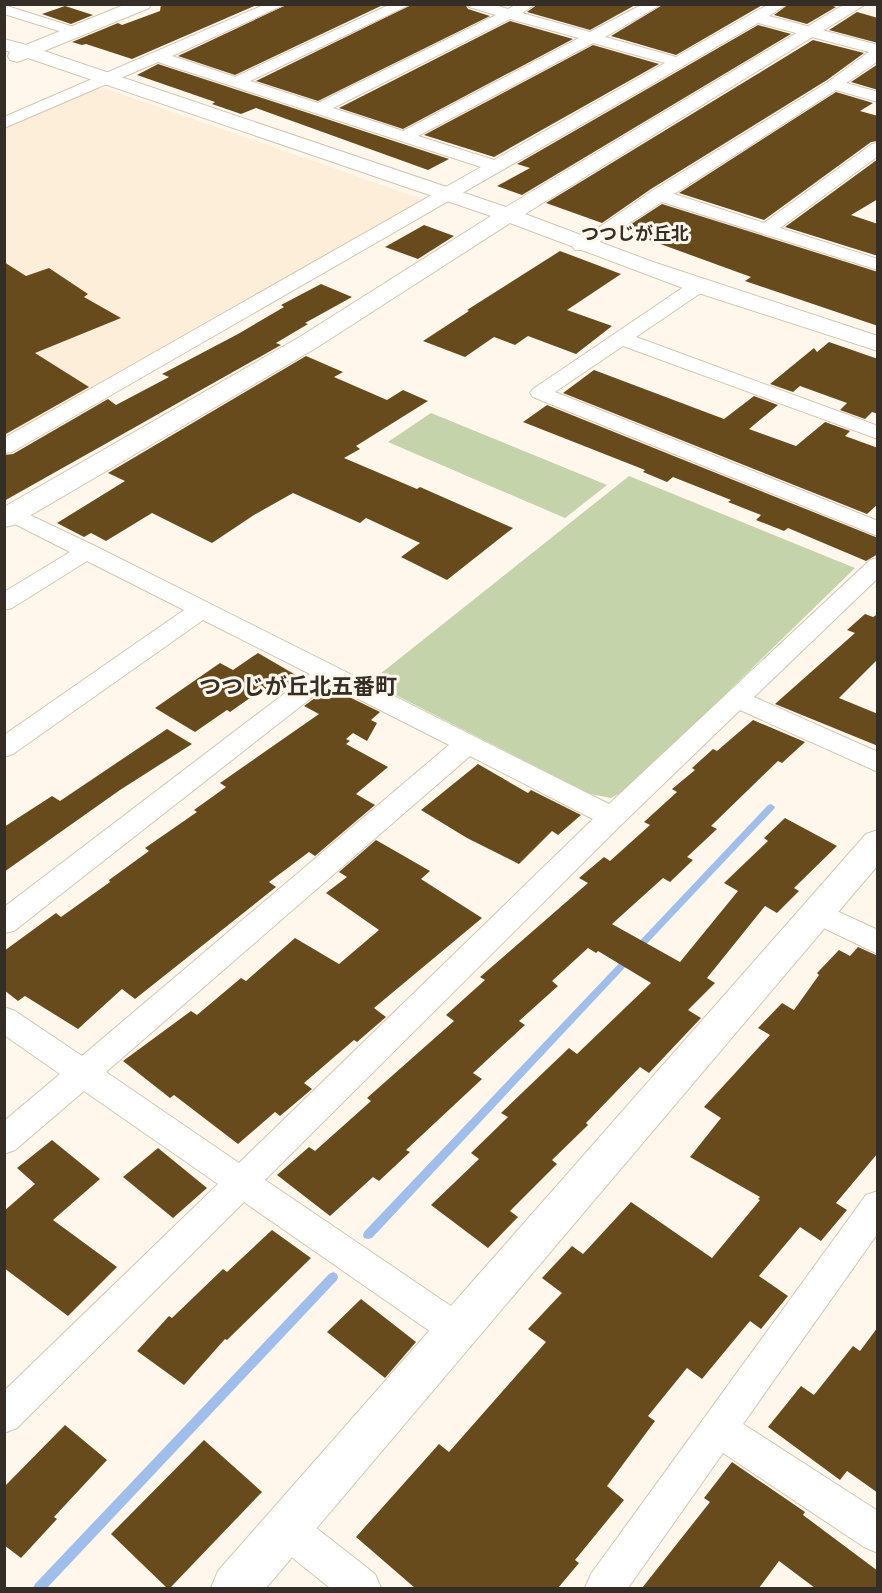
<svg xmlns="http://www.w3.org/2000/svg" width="882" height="1593" font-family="'PT Serif','Noto Sans JP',serif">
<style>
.built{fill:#fdeed9}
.green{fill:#c4d3aa}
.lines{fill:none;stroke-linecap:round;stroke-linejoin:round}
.stream{fill:#9fbeec;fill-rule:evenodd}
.building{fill:#684b1d}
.minor-casing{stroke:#d2c5b2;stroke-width:2}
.tertiary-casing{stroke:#d2c5b2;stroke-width:2}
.minor{fill:#fff;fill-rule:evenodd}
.tertiary{fill:#fff;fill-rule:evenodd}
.labels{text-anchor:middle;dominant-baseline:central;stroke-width:6;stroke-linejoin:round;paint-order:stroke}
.far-quarter-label{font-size:18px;font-weight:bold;fill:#342e27;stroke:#fff7eb}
.quarter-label{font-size:22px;font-weight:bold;fill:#342e27;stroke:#fff7eb}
</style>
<rect width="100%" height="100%" fill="#fff7eb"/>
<polygon class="built" points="104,88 422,199 420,202 5,439 4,128 93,90"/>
<g class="green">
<polygon points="431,413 607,485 565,518 388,442"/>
<polygon points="629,476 855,568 629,788 611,798 590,794 370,682"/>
</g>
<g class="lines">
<g class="stream">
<polygon points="771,804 775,807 774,809 640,951 634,951 633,949 634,947 768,805"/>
<polygon points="629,955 632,956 634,958 632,960 372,1238 368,1239 364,1238 363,1235 364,1232 626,956"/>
<polygon points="333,1272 337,1274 338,1277 337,1280 47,1588 33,1588 35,1584 329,1274"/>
</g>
</g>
<g class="building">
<polygon points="161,4 259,4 132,59 86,44 82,45 72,42 118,23 122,25 160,11"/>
<polygon points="288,4 385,4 235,75 178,56"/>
<polygon points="413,4 465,4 468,9 490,16 318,101 256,81"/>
<polygon points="538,4 637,4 590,30 527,12"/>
<polygon points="664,4 764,4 676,55 611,36"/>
<polygon points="789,4 826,4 836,7 807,24 774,15"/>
<polygon points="65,6 93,15 71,24 42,14"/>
<polygon points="857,12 878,18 878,43 829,30"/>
<polygon points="510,21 573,39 403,129 339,108"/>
<polygon points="758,25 791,34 522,195 497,186 530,168 517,164"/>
<polygon points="813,40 864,53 827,80 651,189 602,223 546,203"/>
<polygon points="593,45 659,64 494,157 424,135"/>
<polygon points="158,64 449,159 428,170 256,108 241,114 212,104 215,102 137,75"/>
<polygon points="878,64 878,90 851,82"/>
<polygon points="836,92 873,103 860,111 878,116 878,141 871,142 764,220 679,193"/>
<polygon points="878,159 878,199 851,215 878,224 878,256 785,227"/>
<polygon points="662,204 878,272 878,326 745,281 751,277 622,230"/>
<polygon points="424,225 454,236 418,259 385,247"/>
<polygon points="560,251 621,274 567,310 612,326 576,354 528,336 515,345 494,337 465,357 423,341 469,311 467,310"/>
<polygon points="4,262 26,276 49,268 88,294 84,297 121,318 35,353 89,387 4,435"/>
<polygon points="321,284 352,297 305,323 308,324 276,343 281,345 4,501 4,455 13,454 108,399 116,405 169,377 162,374 238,334 284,307 281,305"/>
<polygon points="829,342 878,359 878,414 872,412 865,419 840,410 847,403 800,386 793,392 770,384 814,348 817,352"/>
<polygon points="306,356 343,372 334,377 387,400 403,390 428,401 356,446 360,449 344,458 417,489 420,487 513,528 447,580 401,557 420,543 366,518 360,523 293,493 254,515 212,543 152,513 106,541 91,533 84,537 57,523 125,481 108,473"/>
<polygon points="594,370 724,419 754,396 778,405 749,429 796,446 825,422 850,431 845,436 878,448 878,504 867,514 563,393"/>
<polygon points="547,405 878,538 878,554 866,561 788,528 784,531 756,520 761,515 728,502 731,500 673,477 667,482 643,472 645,470 523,422"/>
<polygon points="865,614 873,617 878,614 878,659 839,698 878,714 878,746 775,704 855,633 847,630"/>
<polygon points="258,653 301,678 281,693 276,690 272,693 264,688 230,712 227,710 195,732 155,708 220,663 233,670"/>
<polygon points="337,691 380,712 371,720 377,723 367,741 353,733 346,739 350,741 346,744 388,767 356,794 375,805 315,856 309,852 269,882 276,887 135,999 122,989 78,1029 25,996 18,1001 4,990 4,951 56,913 61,917 110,882 109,880 149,851 145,848 197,812 194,810 226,787 220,783 319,714 304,706 323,692 330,696"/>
<polygon points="753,720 805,742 782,763 778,761 711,826 717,829 687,857 693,860 670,882 663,878 612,924 680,962 738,891 724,883 768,841 764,838 785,818 837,846 794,888 799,891 777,913 765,906 707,978 715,983 688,1010 701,1018 649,1073 640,1067 586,1123 588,1125 552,1160 557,1164 510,1211 518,1217 488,1248 431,1205 479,1159 471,1153 508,1117 501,1113 569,1048 577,1054 651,983 598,951 596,953 588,948 552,981 558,986 519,1021 525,1025 473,1073 482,1079 406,1150 410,1152 379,1181 373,1177 330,1216 277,1175 309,1147 315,1151 371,1101 367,1098 454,1021 446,1015 485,980 480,977 588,883 579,878 604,857 610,861 650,825 644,822 677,792 672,789 695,770 692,768 713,749 717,751"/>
<polygon points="167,729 192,744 120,790 4,872 4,827 52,796 60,801"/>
<polygon points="478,764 528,793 531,790 581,815 558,835 552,831 519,864 467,838 421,810"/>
<polygon points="376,840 430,871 421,879 482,918 374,1008 386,1017 357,1042 354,1040 304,1083 312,1089 280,1116 275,1112 238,1144 174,1095 170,1098 123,1061 191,1011 197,1015 241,978 246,981 295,938 339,964 379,930 326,893 347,877 339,872"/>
<polygon points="858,947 878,956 878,1153 836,1203 847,1210 821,1241 800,1227 759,1276 788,1296 761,1329 750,1321 702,1379 687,1368 648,1416 655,1421 607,1486 624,1500 575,1560 579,1563 558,1588 415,1588 356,1537 439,1444 449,1452 546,1342 528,1329 562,1293 542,1278 572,1246 583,1254 631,1202 712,1258 760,1200 758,1199 760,1197 690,1157 721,1118 704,1107 770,1035 758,1028 782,1003 794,1010 819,975 817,973 839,950 850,956"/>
<polygon points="52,1140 100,1179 53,1220 117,1267 68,1316 4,1268 4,1211 35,1184 17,1168"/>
<polygon points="158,1148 207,1188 173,1218 123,1177"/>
<polygon points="272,1230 311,1258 227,1340 225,1339 184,1385 137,1351 169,1316 172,1318 223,1269 227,1272"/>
<polygon points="361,1299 416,1342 385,1378 327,1332"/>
<polygon points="878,1327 878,1493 847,1471 840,1480 768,1427 801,1386 814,1395 853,1346 860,1351"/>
<polygon points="65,1425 107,1460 54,1517 57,1519 21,1558 4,1545 4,1487"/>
<polygon points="204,1440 262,1492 170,1588 167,1588 111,1534"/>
<polygon points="732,1462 805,1512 803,1515 878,1571 878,1588 815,1588 779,1561 759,1588 642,1588 710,1502 704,1498"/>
</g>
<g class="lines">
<defs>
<g id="minor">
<path d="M266 4H286L172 56 235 77 391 4H411L250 81 318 103 496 15 469 7 467 4H492L508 9 517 4H536L522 13 590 32 643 4H662L605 37 676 57 769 4H787L769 16 878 45V61L846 83 878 92V102L836 90 674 194 764 223 872 144 878 143V156L780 228 878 259V270L662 202 587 250H575L572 246 652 191 828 82 869 52 758 23 12 452 4 453V438L481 167 158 62 4 128V117ZM510 19 579 38 403 131 333 108ZM593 43 665 63 494 160 418 136Z"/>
<polygon points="4,5 80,29 82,32 75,36 4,14"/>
<polygon points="698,280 705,282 707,286 705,290 636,337 878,426 878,439 623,346 555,392 878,521 878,536 533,397 530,393 533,389 691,282"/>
<path d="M13 507 95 546 609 804 870 560 878 558V578L754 697 878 752V772L740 710 622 824 265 1180 470 1319 475 1330 470 1341 457 1346 444 1341 244 1202 17 1428 4 1433V1391L218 1184 84 1091 15 1150 4 1154V1121L60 1074 4 1035V1007L15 1011 82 1056 449 745 329 684 14 931 4 933V907L310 674 203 620 13 754 4 757V735L184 610 87 561 12 608 4 610V592L70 552 5 519 4 510ZM470 756 593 819 239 1163 106 1072Z"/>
<polygon points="817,902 878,930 878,954 807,920 803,913 807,906"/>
<polygon points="878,1191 878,1233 743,1424 878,1511 878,1553 864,1547 723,1453 628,1588 585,1588 591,1574 866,1195"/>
<polygon points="287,1510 301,1516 375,1574 381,1588 330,1588 273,1542 268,1529 273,1516"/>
</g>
<g id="tertiary">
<polygon points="126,4 151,4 149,8 44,51 506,207 845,4 866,4 525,214 653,262 878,336 878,351 683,288 510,223 316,348 14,525 4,527 4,507 298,338 491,216 28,58 17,62 10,60 8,56 10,52 4,50 4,39 26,45"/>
<polygon points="878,830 878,865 266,1588 211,1588 218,1571 866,834"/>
</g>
</defs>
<use href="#minor" class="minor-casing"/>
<use href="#tertiary" class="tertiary-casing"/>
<use href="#minor" class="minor"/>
<use href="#tertiary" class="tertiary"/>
</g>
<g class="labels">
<g class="far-quarter-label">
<text x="635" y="233">つつじが丘北</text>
</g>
<g class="quarter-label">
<text x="298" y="685">つつじが丘北五番町</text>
</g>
</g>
<rect width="882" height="1593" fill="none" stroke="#342e27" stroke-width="12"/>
</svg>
